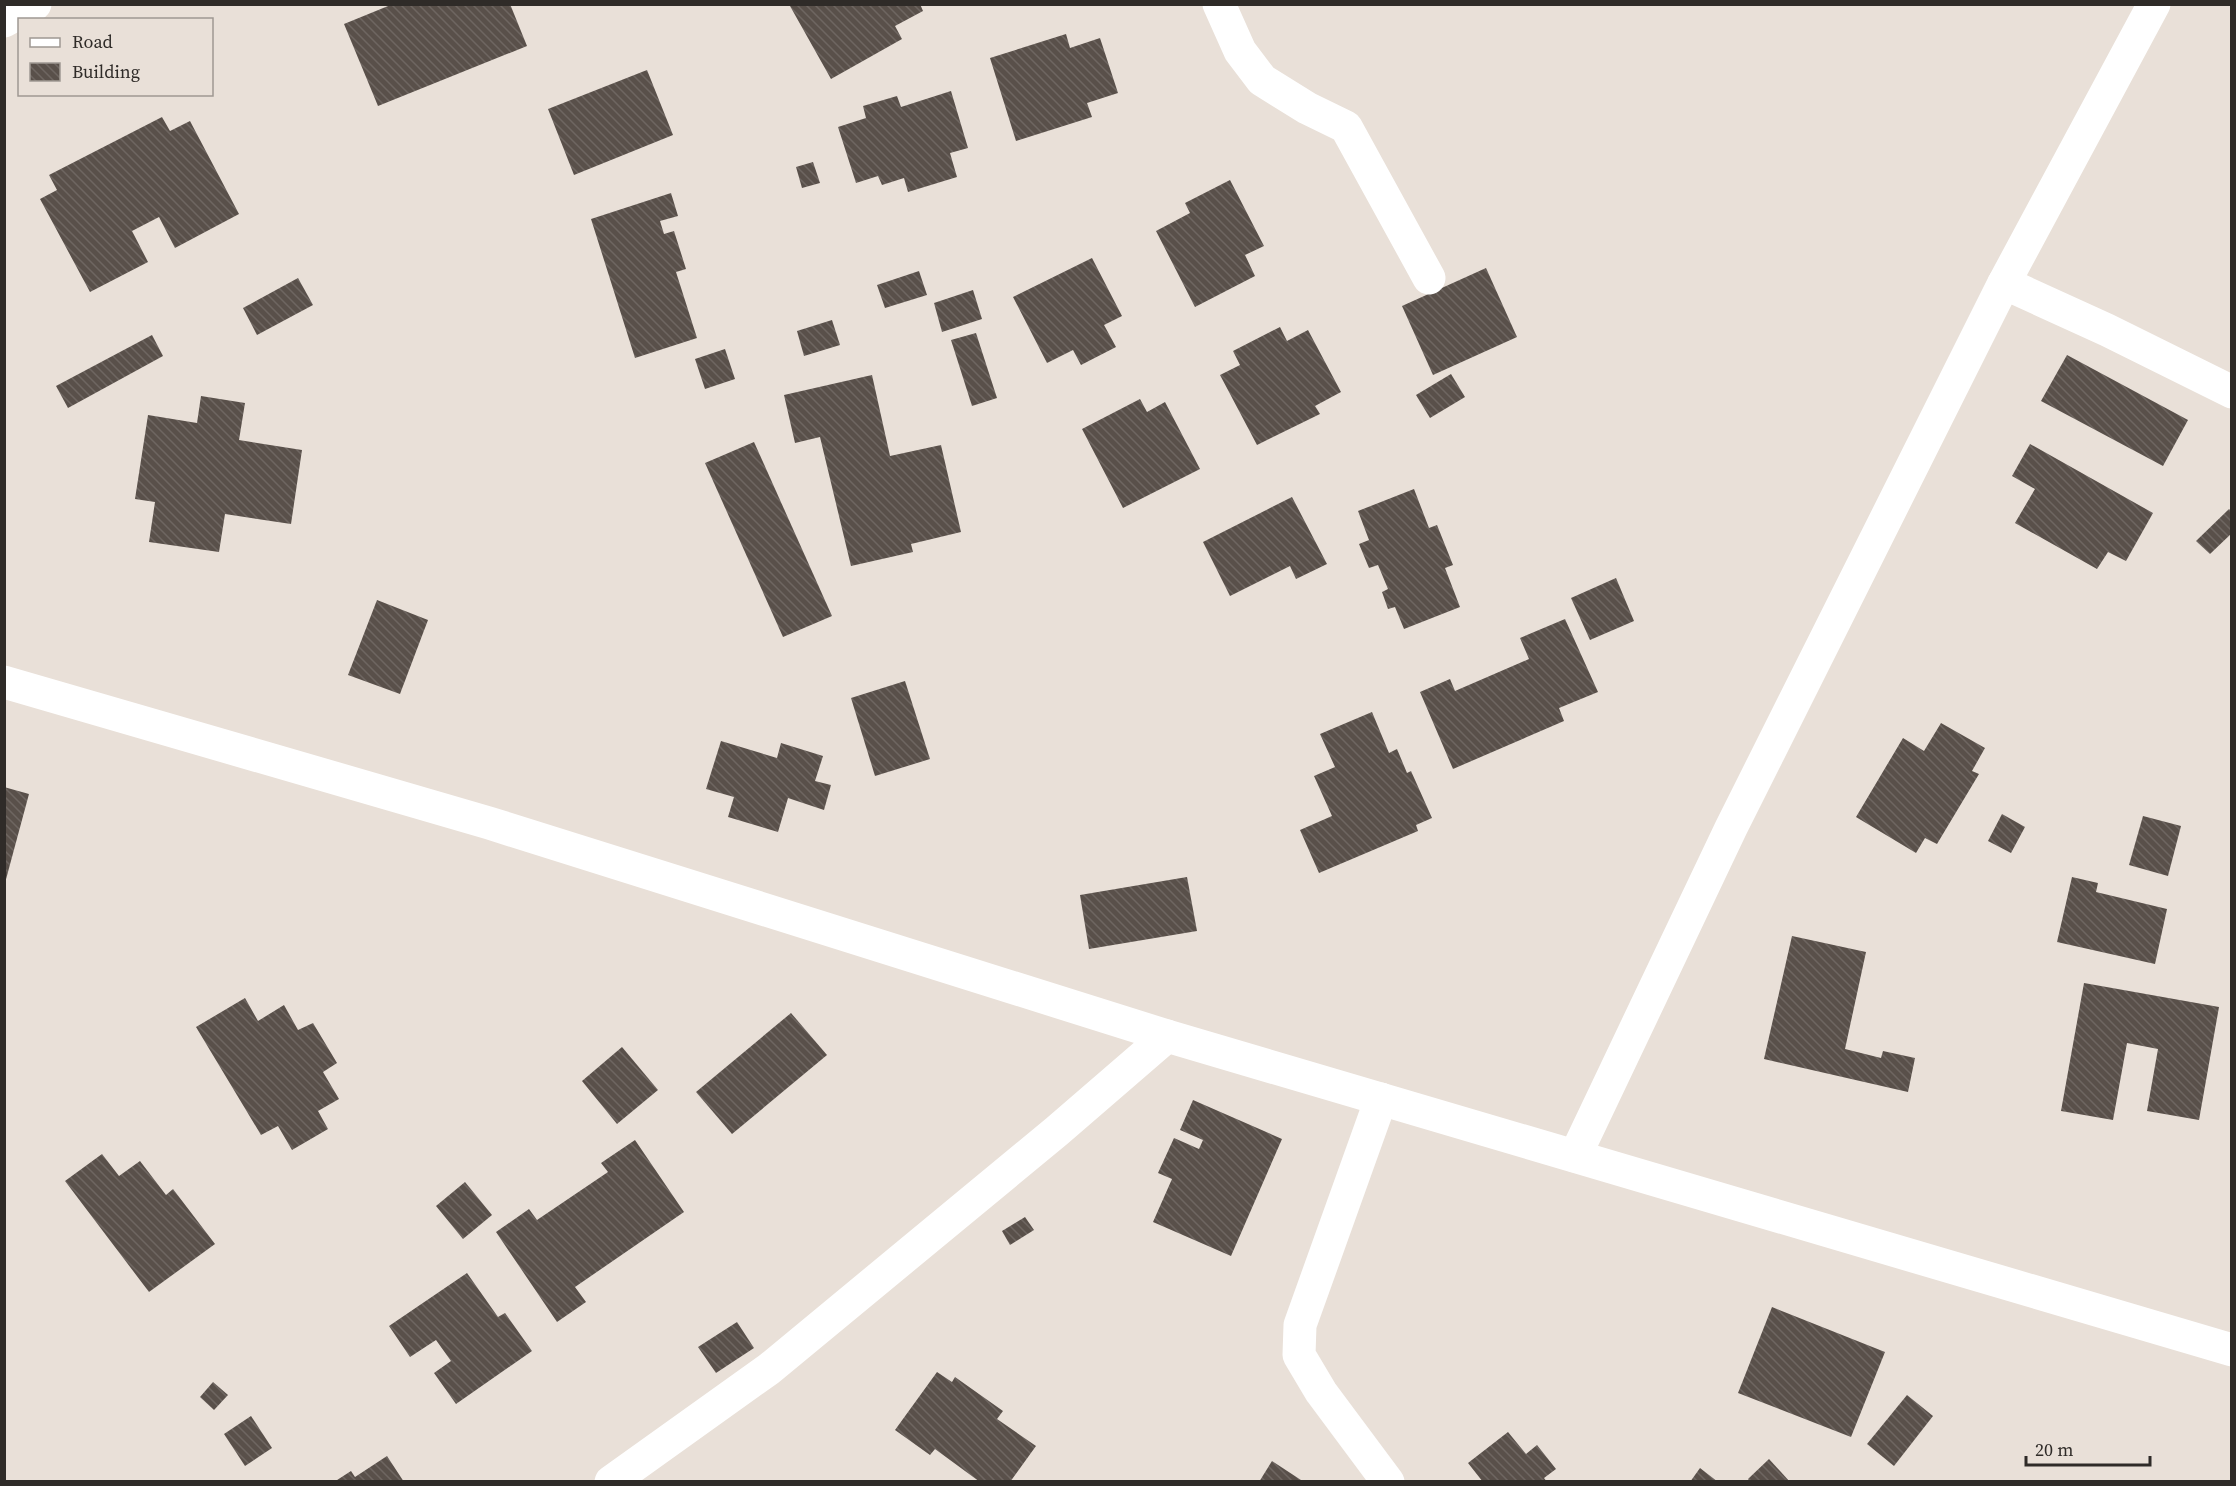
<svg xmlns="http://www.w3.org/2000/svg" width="2236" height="1486" font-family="'Source Serif 4',serif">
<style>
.building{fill:url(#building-back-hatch)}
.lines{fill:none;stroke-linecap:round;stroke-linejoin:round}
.minor{stroke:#fff;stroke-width:33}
</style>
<defs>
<pattern id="building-back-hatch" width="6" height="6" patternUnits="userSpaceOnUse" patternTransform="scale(1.5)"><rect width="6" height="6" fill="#59504a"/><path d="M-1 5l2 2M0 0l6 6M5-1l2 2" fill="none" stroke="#6e6661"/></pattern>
</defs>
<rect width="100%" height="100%" fill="#e9e0d8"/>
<g class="building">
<polygon points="393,4 510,4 527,46 378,106 344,24"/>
<polygon points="791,4 920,4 923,11 895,26 902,39 831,79 790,6"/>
<polygon points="1066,34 1070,48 1100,38 1118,93 1087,103 1092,117 1016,141 990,58"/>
<polygon points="647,70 673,135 574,175 548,109"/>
<polygon points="951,91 968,148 950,153 957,177 908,192 904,178 882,185 878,176 856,183 838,127 866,118 863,106 897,96 901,107"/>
<polygon points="162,117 170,131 190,121 239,214 175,248 159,217 132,231 148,262 90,292 40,199 57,190 49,175"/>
<polygon points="813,162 820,183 802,188 796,167"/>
<polygon points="1230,180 1264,246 1245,255 1255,276 1195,307 1156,231 1190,213 1185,203"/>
<polygon points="671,193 678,216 660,221 664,234 674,231 686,269 676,272 697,338 635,358 591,219"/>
<polygon points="1092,258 1122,316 1104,325 1116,347 1081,365 1073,350 1047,363 1013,297"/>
<polygon points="1486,268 1517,337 1433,375 1402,306"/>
<polygon points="919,271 927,295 885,308 877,285"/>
<polygon points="298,278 313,305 257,335 243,308"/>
<polygon points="973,290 982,319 942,332 934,303"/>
<polygon points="832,320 840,345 804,356 797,331"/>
<polygon points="1280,327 1287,341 1308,330 1341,392 1315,406 1320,414 1257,445 1220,375 1240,365 1233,351"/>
<polygon points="976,333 997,398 972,406 951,340"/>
<polygon points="152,335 163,356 68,408 56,386"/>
<polygon points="725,349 735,379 705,389 695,359"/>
<polygon points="2067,355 2188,420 2163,466 2041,401"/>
<polygon points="1451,374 1465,397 1430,418 1416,395"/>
<polygon points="872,375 890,456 941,445 961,532 911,544 913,552 851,566 820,437 795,443 784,395"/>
<polygon points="201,396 245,403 239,440 302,450 291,524 225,514 219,552 149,542 155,502 135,499 148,415 197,423"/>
<polygon points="1140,399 1147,412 1165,402 1200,469 1123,508 1082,429"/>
<polygon points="754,442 832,616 783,637 705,463"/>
<polygon points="2030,444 2153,513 2126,561 2108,552 2097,569 2015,523 2035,489 2012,476"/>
<polygon points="1414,489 1429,528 1437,525 1453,565 1445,568 1460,607 1404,629 1395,607 1388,609 1382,592 1388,589 1378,565 1369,568 1359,544 1369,540 1358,511"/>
<polygon points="1292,497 1327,564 1296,579 1290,566 1230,596 1203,542"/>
<polygon points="2229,509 2232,512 2232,533 2210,554 2196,541"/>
<polygon points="1616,578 1634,621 1590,640 1571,598"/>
<polygon points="377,600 428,620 400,694 348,675"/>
<polygon points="1565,619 1598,692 1559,708 1564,721 1453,769 1420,692 1450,679 1455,691 1529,659 1520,638"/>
<polygon points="905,681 930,759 875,776 851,698"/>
<polygon points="1372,712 1389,753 1397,749 1407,773 1411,771 1432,818 1416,825 1418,831 1319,873 1300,830 1332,816 1314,776 1335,767 1320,734"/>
<polygon points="1941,723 1985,748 1972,771 1979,774 1937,844 1925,838 1916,853 1856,817 1903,738 1924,751"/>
<polygon points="721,741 777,758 781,743 823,756 815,781 831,785 824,810 788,798 778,832 728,817 734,797 706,789"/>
<polygon points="4,787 29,794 5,883 4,882"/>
<polygon points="2002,814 2025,827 2011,853 1988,841"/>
<polygon points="2143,816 2181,826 2168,876 2129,865"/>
<polygon points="1187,877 1197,931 1089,949 1080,895"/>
<polygon points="2072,877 2098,883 2096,892 2167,909 2155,964 2057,942"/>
<polygon points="1792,936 1866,952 1845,1049 1881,1058 1883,1051 1915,1058 1908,1092 1764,1059"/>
<polygon points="2084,983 2219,1007 2199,1120 2147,1111 2158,1049 2127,1043 2113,1120 2061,1111"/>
<polygon points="245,998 258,1021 284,1005 298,1030 313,1023 337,1063 323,1072 339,1099 318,1111 328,1129 292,1150 278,1126 261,1135 196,1027"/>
<polygon points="791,1013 827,1055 732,1134 696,1092"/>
<polygon points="622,1047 658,1090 617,1124 582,1081"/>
<polygon points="1193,1100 1282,1139 1231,1256 1153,1222 1172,1179 1158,1173 1174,1138 1199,1149 1203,1140 1180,1130"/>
<polygon points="635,1140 684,1212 575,1287 586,1302 557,1322 496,1232 529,1209 537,1220 608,1172 601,1163"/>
<polygon points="102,1154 119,1176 140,1161 166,1195 173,1189 215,1244 149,1292 65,1181"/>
<polygon points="465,1182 492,1215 463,1239 436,1206"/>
<polygon points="1025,1217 1034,1230 1010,1245 1002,1231"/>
<polygon points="467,1273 498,1317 505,1313 532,1351 456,1404 434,1373 451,1361 436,1340 410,1357 389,1326"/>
<polygon points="1772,1307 1885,1352 1851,1437 1738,1393"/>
<polygon points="737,1322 754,1348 716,1373 698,1347"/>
<polygon points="937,1372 952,1382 955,1377 1003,1411 997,1419 1036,1446 1010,1482 980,1482 935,1449 930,1455 895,1430"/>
<polygon points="213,1382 228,1395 214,1410 200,1397"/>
<polygon points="1907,1395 1933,1416 1894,1466 1867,1444"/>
<polygon points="251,1416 272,1448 245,1466 224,1434"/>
<polygon points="1508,1432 1526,1454 1537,1445 1556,1469 1544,1478 1547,1482 1483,1482 1468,1463"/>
<polygon points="387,1456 404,1482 334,1482 351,1471 355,1477"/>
<polygon points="1769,1459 1790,1482 1750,1482 1748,1479"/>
<polygon points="1272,1461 1304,1482 1259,1482"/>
<polygon points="1700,1468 1718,1482 1690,1482"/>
</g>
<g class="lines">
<g class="minor">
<polyline points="1219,4 1240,51 1262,80 1307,108 1346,127 1429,278"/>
<polyline points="4,21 35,4"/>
<polyline points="2004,283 2107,330 2232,392"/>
<polyline points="4,682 489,823 1167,1036 2232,1350"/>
<polyline points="1381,1099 1300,1325 1299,1355 1321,1392 1388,1482"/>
<polyline points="1575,1156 1731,828 2004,283 2154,4"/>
<polyline points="611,1482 769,1369 1057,1131 1167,1036"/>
</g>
</g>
<rect width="2236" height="1486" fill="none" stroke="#2f2b28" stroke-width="12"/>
<rect x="18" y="18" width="195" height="78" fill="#e9e0d8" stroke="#9f9892" stroke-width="1.5"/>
<rect x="30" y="38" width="30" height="9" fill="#ffffff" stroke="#9f9892" stroke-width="1.5"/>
<text x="72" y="48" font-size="18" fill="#2f2b28">Road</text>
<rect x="30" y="63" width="30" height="18" fill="url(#building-back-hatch)" stroke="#9f9892" stroke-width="1.5"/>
<text x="72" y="78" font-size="18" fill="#2f2b28">Building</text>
<path d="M2026 1456v9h124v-9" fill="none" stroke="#2f2b28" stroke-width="3"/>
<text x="2035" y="1456" font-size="18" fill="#2f2b28" stroke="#e9e0d8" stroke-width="4.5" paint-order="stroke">20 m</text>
</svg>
